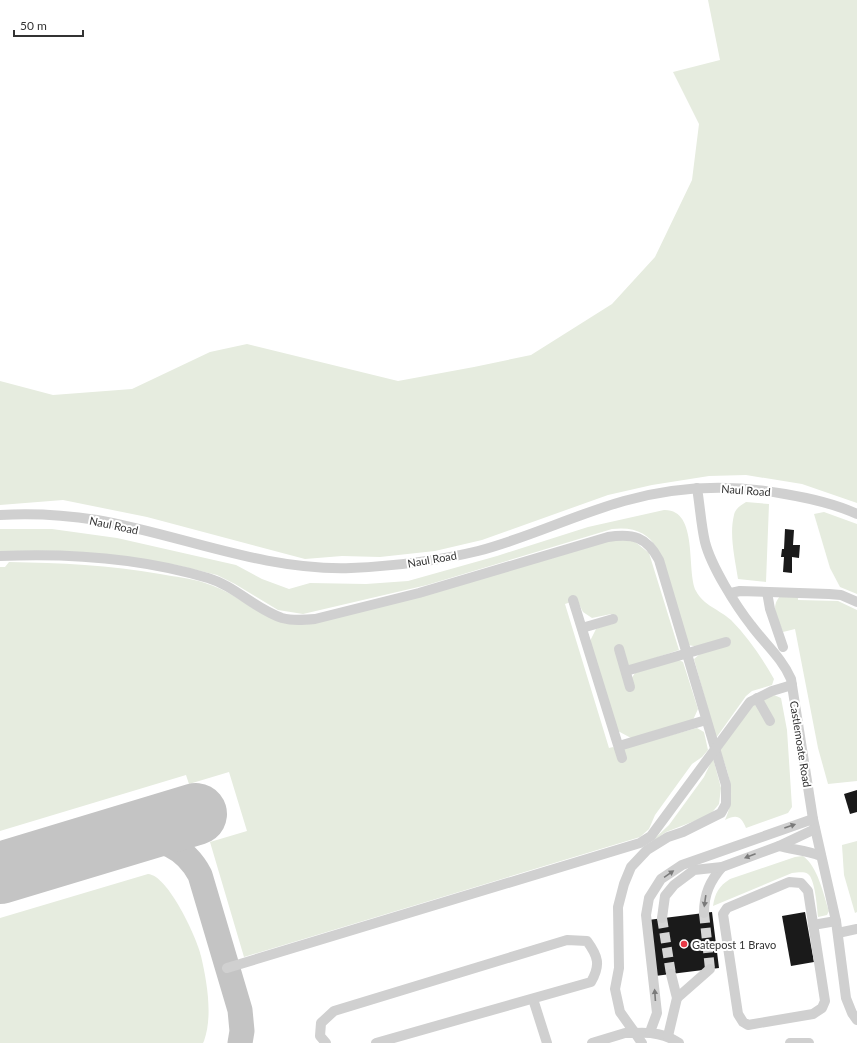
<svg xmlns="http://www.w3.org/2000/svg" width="857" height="1043" font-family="Lato,sans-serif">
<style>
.green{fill:#e6ecdf}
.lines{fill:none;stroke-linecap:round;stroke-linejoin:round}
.taxiway{stroke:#c4c4c4;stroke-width:25}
.runway{stroke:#c4c4c4;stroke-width:62}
.building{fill:#1a1a1a}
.minor-tunnel{stroke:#d6d6d6;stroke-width:10;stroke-dasharray:10 5;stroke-linecap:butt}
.minor{stroke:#d0d0d0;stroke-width:10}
.oneway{fill:#7a7a7a}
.poi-dot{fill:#e63946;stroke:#fff;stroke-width:1.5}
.labels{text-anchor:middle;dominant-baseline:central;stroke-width:4;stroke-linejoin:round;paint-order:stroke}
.street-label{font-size:11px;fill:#333;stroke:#fff}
.poi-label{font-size:11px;fill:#333;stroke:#fff;text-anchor:start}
</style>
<rect width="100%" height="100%" fill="#fff"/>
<g class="green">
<polygon points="708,0 857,0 857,503 802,484 746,475 709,476 652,485 608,495 482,540 435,551 380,557 342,556 305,559 147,517 63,500 0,505 0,381 53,395 132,389 210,352 247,344 398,381 474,367 531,355 612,304 655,257 692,180 699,124 673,72 720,60"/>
<path d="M746 502 769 504 766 582 738 579C735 559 729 535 734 515 735 509 741 505 746 502Z"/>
<path d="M664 510C699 509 686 571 696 591 703 605 720 610 731 620 748 637 762 658 774 679L772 685 752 691 746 696 716 738 694 659 701 653 731 643 729 638 699 647 688 645C683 627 677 608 672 589 661 555 656 524 612 529L427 585 303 614 278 610 235 584 217 575 172 564 0 551V529H52L117 538 236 565 262 579 289 589 310 583 366 584 408 581 497 556 588 527Z"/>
<polygon points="824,512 857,524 857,594 840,587 830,568 814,514"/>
<path d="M614 539 634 541 649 553 679 650 628 667 631 679 635 673 679 660 683 662 698 709 693 720 631 738 618 731 590 641 596 629 614 622 611 614 592 618 583 612 577 600 565 604 609 748 613 747 617 750 697 728 704 732 708 750 702 757 692 764 655 815 649 829 640 837 244 957 210 842 247 831 229 772 189 784 186 775 0 831V567H5L9 562C60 563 110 565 160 574 175 577 191 578 205 583 250 597 263 630 317 623Z"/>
<path d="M781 595 798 596V600L838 601 857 610V781L828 784 818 748 795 629 783 632C778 618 769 608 781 595Z"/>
<path d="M774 695 781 698 787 730 792 807 788 813 746 828C741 816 737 814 725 820 737 793 729 776 720 750L751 705Z"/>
<polygon points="713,758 721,788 719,804 710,815 666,832 649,844 669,825 704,777"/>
<polygon points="857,841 857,912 855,913 844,875 842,845"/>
<path d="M803 856C818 867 823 893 829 911L827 915 818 917C817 907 815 879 808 874 803 871 797 873 792 873L713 906C715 893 719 886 730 879L795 857Z"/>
<path d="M148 874C168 875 197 938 201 956 207 982 213 1016 204 1041L203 1043H0V918Z"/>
</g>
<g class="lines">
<path class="taxiway" d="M127 834C159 840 183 843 200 875L240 1010 242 1031 240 1043"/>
<polyline class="runway" points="0,873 196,814"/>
</g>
<g class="building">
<polygon points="785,529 794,530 793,545 800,545 799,558 792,557 792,573 783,572 784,557 781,557 782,549 784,549"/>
<polygon points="857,790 857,812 850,814 844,794"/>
<polygon points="712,912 719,968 655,976 648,920"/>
<polygon points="805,912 814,962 791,966 782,916"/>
</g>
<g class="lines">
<g class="minor-tunnel">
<polyline points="704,913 710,969"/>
<polyline points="662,918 671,974"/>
</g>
<g class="minor">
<path d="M697 488C700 506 701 525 705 542 711 566 736 606 751 625 765 644 782 658 791 679L813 819 836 921 846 998 852 1013 857 1020"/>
<path d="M0 515C32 513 65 515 97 520 182 535 263 571 351 568 394 566 437 561 478 551 528 538 574 515 624 501 677 486 731 484 785 494 809 498 835 504 857 514"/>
<path d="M0 556C69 553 141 558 208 578 235 586 255 609 282 618 293 621 304 620 315 619L419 593 608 537C633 533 647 537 659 560L726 785V804L721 813 683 832 668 837 647 850 631 867 624 884 618 907 619 968 615 989 620 1012 635 1033C652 1032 665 1034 679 1043"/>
<polyline points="767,592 770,609 783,647"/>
<polyline points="731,593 740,591 829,594 841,595 857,602"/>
<polyline points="573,600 622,758"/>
<polyline points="582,628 613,619"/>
<polyline points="619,649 630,687"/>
<polyline points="626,671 726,642"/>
<polyline points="757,698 770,721"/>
<polyline points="619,746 706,720"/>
<path d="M779 846C793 850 806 850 821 856"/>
<polygon points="789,882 801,883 808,891 825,1001 822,1008 813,1014 748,1025 743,1022 738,1014 723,914 727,908"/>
<path d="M704 913C704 894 710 881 722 867"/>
<polyline points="662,918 665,896 674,885 694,870 722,867 779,846 815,829"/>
<polyline points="813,925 836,921"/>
<polyline points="838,933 857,929"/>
<polyline points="227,968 640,843 651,836 750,702 772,691 792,685"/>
<polyline points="677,998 710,969"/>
<polyline points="533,999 547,1043"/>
<polyline points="650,1032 657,1013 646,915 649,898 661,879 682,865 813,819"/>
<polyline points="668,1036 677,998 671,974"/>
<path d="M326 1043 320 1036 321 1023 334 1011 567 940 587 941C598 956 601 965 591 982L376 1043"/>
<polyline points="592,1043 625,1033 635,1033 642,1043"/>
<polyline points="790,1043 809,1043"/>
</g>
</g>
<defs><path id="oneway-solid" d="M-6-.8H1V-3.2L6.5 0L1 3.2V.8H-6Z"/></defs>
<g class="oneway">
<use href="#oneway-solid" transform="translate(790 826) rotate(-19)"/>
<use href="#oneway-solid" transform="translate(750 856) rotate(159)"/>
<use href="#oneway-solid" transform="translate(669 874) rotate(-35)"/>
<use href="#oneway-solid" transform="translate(705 901) rotate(98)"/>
<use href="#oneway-solid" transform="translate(655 995) rotate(-94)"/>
</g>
<circle class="poi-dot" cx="684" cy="944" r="4"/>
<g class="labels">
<g class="street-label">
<text transform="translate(746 490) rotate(4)">Naul Road</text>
<text transform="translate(114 525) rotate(12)">Naul Road</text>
<text transform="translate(432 559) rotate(-10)">Naul Road</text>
<text transform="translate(801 744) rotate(81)">Castlemoate Road</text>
</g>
<g class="poi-label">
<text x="692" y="944">Gatepost 1 Bravo</text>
</g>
</g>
<path d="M14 30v6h69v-6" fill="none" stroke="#333333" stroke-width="2"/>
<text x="20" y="30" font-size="12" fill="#333333" stroke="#ffffff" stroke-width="3" paint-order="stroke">50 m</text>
</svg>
